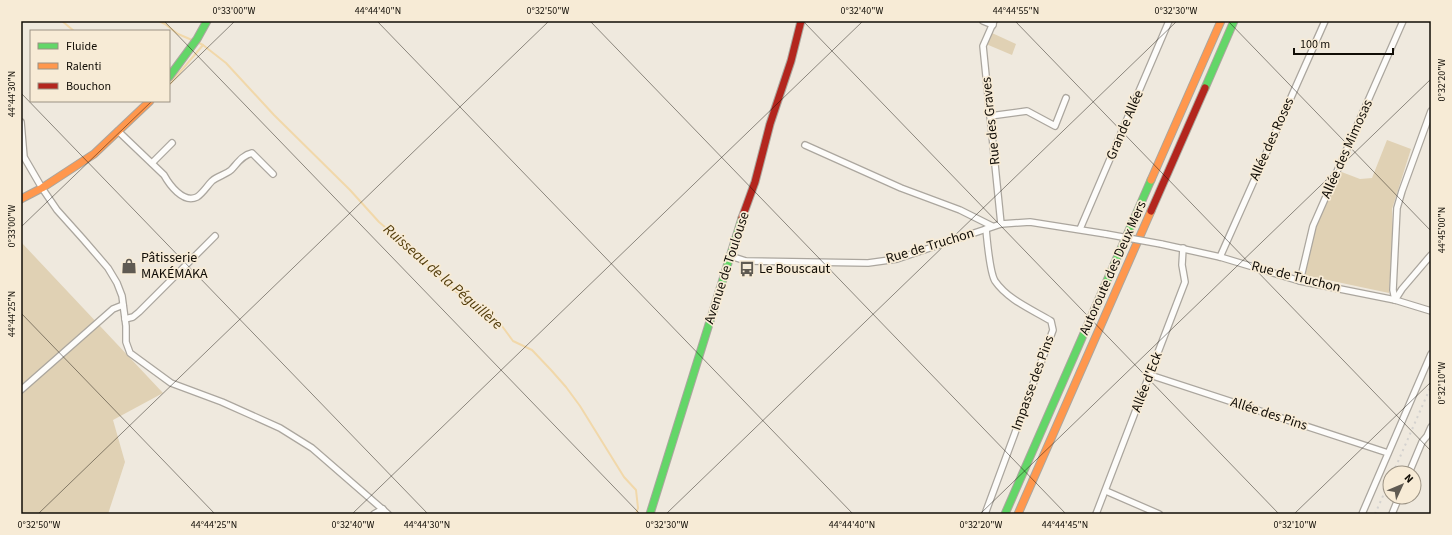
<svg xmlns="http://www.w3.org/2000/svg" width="1452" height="535" font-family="'Source Sans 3',sans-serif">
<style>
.green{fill:#e0d1b4}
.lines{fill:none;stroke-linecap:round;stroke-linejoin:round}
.stream{stroke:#f1d8aa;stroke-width:2}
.street-casing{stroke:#aba69e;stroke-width:8}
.fast-casing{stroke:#aba69e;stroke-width:9}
.slow-casing{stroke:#aba69e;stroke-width:9}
.jam-casing{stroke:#aba69e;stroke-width:9}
.street{stroke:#fdfcfa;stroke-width:5.5}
.fast{stroke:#63d668;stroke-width:7}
.slow{stroke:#ff974d;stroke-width:7}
.jam{stroke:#b3261e;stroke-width:7}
.rail{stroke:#d4d2cf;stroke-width:2;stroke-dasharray:2 4;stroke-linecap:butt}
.street-bridge-casing{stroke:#aba69e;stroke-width:8;stroke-linecap:butt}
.street-bridge{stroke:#fdfcfa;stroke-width:5.5}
.ticks{fill:none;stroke:#110d06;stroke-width:1;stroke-opacity:0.45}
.labels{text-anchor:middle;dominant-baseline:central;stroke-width:3.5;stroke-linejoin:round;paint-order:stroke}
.street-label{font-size:14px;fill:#110d06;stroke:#f7ebd6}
.poi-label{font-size:14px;fill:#110d06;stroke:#f7ebd6;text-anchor:start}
.water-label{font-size:15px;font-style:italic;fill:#543e0c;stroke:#f7ebd6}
.neatline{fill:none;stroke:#110d06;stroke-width:1.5}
.ticks-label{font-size:10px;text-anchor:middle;fill:#110d06}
</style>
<rect width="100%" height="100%" fill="#efe9de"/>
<g class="green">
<polygon points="992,33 1016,44 1012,55 986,44"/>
<polygon points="1387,140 1411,149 1392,209 1393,235 1389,293 1304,275 1315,225 1339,171 1360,179 1372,178"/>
<polygon points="21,242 163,393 113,420 125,462 108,514 21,514"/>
</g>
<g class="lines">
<g class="stream">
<polyline points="62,21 74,31"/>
<polyline points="159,21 165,24 178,34 192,40"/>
<polyline points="199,43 203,45 226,63 274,115 350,190 379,222 413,251 455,291 499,322 513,341 532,350 551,370 566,387 580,406 624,477 636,490 638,508 636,514"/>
<polyline points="169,85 203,45"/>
</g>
<defs>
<g id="street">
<polyline points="983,21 993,25"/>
<polyline points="994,21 983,46 1001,224"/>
<polyline points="990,116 1027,111 1055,126 1066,98"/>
<polyline points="21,122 24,157 42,188 57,210 83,239 108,268 117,283 122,296 126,326 126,342 130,353 171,383 222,402 280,428 312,448 388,514"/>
<path d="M118 131 164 175C169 184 183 204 197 197 203 193 207 186 212 181 218 176 225 175 231 170 237 164 242 155 252 153L273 174"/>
<polyline points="805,145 901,188 960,210 992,226"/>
<polyline points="152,163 172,143"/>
<polyline points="1080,229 1169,21"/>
<polyline points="1161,244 1220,257 1300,281 1395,300 1431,311"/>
<polyline points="730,256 746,261 868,263 897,259 1001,224 1030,222 1106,234"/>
<polyline points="1220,257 1325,21"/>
<polyline points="1300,281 1313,226 1403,21"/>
<polyline points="1395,300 1393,290 1397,208 1402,191 1431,111"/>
<polyline points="1395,300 1402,289 1431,255"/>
<polyline points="125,319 133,317 139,312 215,236"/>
<polyline points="1150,375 1388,453"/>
<polyline points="21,390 113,309 123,305"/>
<polyline points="1409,473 1422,442 1427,436 1431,427"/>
<polyline points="1106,491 1159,514"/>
<polyline points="374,514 383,509"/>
<path d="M985 514 1053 330 1051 321C1033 310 1008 300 995 281 990 273 987 240 986 229"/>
<polyline points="1096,514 1185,282 1182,265 1183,248"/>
<polyline points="1362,514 1431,354"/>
<polyline points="1392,514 1399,497"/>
</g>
<g id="fast">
<polyline points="169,77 197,39 207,21"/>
<polyline points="1205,88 1234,21"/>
<polyline points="650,514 742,218"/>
<polyline points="1005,514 1151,180"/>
</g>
<g id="slow">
<polyline points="1151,180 1221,21"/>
<polyline points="21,199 42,188 94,154 150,101"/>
<polyline points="1018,514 1151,211"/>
</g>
<g id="jam">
<polyline points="1151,211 1205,88"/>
<polyline points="742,218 755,182 770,124 791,61 801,21"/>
</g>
</defs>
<use href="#street" class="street-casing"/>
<use href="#fast" class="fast-casing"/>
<use href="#slow" class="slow-casing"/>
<use href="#jam" class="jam-casing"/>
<use href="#street" class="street"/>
<use href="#fast" class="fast"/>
<use href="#slow" class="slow"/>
<use href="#jam" class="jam"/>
<g class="rail">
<polyline points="1393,473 1431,386"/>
<polyline points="1375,514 1390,480"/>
</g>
<defs>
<polyline id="street-bridge" points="1106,234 1161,244"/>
</defs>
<use href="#street-bridge" class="street-bridge-casing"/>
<use href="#street-bridge" class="street-bridge"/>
</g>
<path class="ticks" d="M164 21 640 514M377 21 853 514M590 21 1066 514M803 21 1279 514M1015 21 1431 451M1228 21 1431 231M169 85 235 21M21 93 428 514M21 227 152 101M21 313 215 514M38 514 549 21M352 514 863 21M666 514 1177 21M980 514 1431 79M1294 514 1431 382"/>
<defs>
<symbol id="shop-bare" viewBox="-9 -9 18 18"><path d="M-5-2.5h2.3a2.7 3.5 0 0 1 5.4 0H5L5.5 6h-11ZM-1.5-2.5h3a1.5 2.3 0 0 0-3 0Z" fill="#5f5a52" stroke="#f7ebd6" stroke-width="2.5" paint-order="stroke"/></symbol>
<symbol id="bus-bare" viewBox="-9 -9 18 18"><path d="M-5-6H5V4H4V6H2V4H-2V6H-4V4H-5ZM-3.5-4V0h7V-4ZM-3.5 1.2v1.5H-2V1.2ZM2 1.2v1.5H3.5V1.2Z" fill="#5f5a52" stroke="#f7ebd6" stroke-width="2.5" paint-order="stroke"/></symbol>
</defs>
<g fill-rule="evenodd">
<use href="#shop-bare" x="118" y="255" width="22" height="22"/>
<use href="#bus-bare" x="736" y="258" width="22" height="22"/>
</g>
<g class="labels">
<g class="street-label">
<text transform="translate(991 121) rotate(-96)">Rue des Graves</text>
<text transform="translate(1125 125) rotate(-67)">Grande Allée</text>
<text transform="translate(1272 139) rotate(-66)">Allée des Roses</text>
<text transform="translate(1347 149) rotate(-66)">Allée des Mimosas</text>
<text transform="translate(930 246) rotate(-17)">Rue de Truchon</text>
<text transform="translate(727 268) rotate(-72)">Avenue de Toulouse</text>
<text transform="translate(1113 268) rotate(-66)">Autoroute des Deux Mers</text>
<text transform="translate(1296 277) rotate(14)">Rue de Truchon</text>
<text transform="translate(1147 382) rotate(-69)">Allée d'Eck</text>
<text transform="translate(1033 383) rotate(-70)">Impasse des Pins</text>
<text transform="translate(1269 414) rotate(18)">Allée des Pins</text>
</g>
<g class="poi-label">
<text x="141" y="258">Pâtisserie<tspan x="141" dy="16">MAKÉMAKA</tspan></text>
<text x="759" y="269">Le Bouscaut</text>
</g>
<g class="water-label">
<text transform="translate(443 277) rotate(41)">Ruisseau de la Péguillère</text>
</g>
</g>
<rect width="1452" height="535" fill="none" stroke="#f7ebd6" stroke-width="44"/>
<rect x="30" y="30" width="140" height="72" fill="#f7ebd6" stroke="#9b9283"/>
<rect x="38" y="43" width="20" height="6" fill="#63d668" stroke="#9b9283"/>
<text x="66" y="50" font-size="12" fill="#110d06">Fluide</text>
<rect x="38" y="63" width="20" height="6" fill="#ff974d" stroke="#9b9283"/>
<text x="66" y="70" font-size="12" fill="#110d06">Ralenti</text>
<rect x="38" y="83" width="20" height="6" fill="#b3261e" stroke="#9b9283"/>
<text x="66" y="90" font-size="12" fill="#110d06">Bouchon</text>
<g transform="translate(1402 485) rotate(46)"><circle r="19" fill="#f7ebd6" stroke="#9b9283"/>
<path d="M0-3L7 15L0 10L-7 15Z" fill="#5f5a52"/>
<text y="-6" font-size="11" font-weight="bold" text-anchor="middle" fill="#110d06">N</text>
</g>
<path d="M1294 48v6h99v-6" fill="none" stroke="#110d06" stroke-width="2"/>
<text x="1300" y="48" font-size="12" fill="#110d06" stroke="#f7ebd6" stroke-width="3" paint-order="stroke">100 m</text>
<rect x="22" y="22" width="1408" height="491" class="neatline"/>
<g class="ticks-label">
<text x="234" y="14">0°33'00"W</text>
<text x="378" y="14">44°44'40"N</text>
<text x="548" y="14">0°32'50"W</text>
<text x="862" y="14">0°32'40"W</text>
<text x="1016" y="14">44°44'55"N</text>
<text x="1176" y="14">0°32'30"W</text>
<text transform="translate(1441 80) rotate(-90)" y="4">0°32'20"W</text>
<text transform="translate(11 94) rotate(-90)" y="4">44°44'30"N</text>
<text transform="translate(11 226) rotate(-90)" y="4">0°33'00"W</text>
<text transform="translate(1441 230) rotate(-90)" y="4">44°45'00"N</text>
<text transform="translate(11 314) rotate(-90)" y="4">44°44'25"N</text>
<text transform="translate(1441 383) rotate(-90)" y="4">0°32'10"W</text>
<text x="39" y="528">0°32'50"W</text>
<text x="214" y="528">44°44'25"N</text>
<text x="353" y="528">0°32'40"W</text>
<text x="427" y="528">44°44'30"N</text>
<text x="667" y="528">0°32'30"W</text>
<text x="852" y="528">44°44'40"N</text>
<text x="981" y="528">0°32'20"W</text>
<text x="1065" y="528">44°44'45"N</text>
<text x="1295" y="528">0°32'10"W</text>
</g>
</svg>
